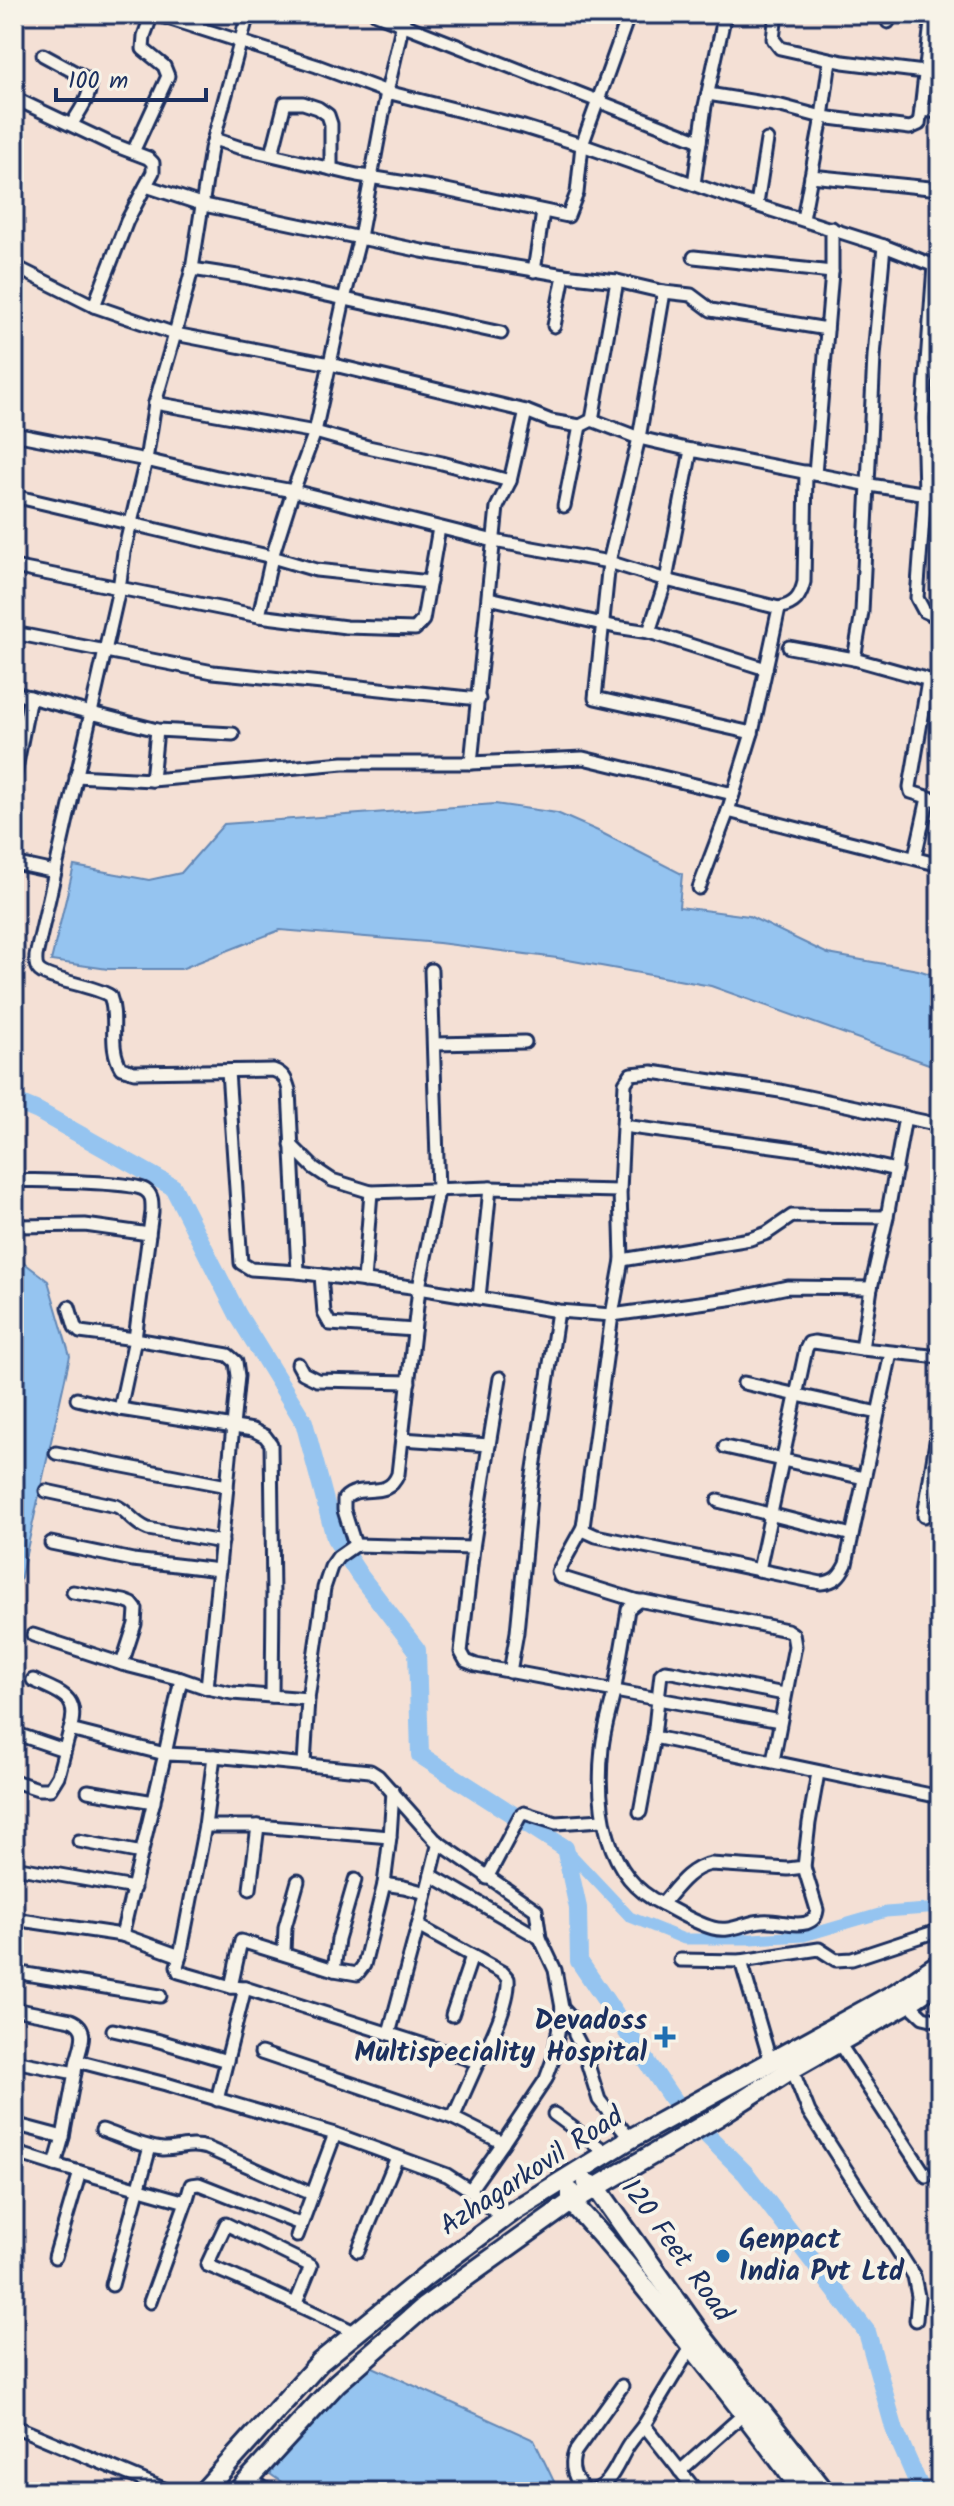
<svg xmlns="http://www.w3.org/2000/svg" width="954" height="2506" font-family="Kalam,sans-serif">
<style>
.water{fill:#95c4f0;stroke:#6488b6;stroke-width:2}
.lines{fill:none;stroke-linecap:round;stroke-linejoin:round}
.canal{stroke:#95c4f0;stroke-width:11}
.river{stroke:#95c4f0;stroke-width:18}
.minor-casing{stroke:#1b2f5e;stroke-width:17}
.primary-casing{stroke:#1b2f5e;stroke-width:24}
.minor{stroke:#f7f3e8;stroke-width:11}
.primary{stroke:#f7f3e8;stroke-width:18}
.poi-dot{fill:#1f6fb2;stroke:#f7f3e8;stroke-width:3}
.labels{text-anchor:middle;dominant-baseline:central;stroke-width:8;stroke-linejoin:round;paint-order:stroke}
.poi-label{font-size:28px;font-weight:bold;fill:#1b2f5e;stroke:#f7f3e8;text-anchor:end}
.street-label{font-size:28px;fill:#1b2f5e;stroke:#f7f3e8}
</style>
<rect width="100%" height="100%" fill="#f4e0d5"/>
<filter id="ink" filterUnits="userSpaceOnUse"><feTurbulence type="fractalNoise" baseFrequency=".0125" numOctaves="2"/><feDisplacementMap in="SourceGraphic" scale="16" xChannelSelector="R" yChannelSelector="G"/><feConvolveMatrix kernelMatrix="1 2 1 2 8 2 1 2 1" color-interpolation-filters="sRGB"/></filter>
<g filter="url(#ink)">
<g class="water">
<polygon points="495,804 557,813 598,831 682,874 679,907 749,916 828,954 918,970 940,977 940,1068 711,986 557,958 439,943 280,930 181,969 108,969 51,961 74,866 149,880 181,873 224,824"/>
<polygon points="14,1255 48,1281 70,1356 14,1608"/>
<polygon points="364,2363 534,2440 559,2492 296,2492 270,2474 274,2468 269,2462 330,2404"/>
</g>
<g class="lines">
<polyline class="canal" points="565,1848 630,1917 684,1939 752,1939 804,1936 886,1912 940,1908"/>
<polyline class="river" points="14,1101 38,1111 173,1187 238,1315 304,1422 335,1538 360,1576 417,1650 420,1755 565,1848 578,1908 579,1961 675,2103 746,2174 867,2332 895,2431 922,2492"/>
<defs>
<g id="minor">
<polyline points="155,14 317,66 387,92 524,127 582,145 718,193 884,246 940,268"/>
<polyline points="376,14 700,141"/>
<polyline points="405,14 387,92 360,237 344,299 315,432 293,491 272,557 259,616 346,627 415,629 423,620 439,528"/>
<polyline points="776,14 773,39 780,48 843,62 924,72"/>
<polyline points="932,14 921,110 940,112"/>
<polyline points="888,22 889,14"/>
<path d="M43 55 89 80C93 95 79 111 72 124"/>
<polyline points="830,60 822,117 910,128 919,124 921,110"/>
<polyline points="708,94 781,106 822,117 803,219"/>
<polyline points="14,98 109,143 148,158 153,163 153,172 127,221 94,306"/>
<polyline points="214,139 238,147 357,175 437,188 568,216 577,193 582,145 629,14"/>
<polyline points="133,152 168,76 164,66 143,49 144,36 152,14"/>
<polyline points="272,154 285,103 303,103 318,108 328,115 331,124 331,169"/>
<polyline points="811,176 940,189"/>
<polyline points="694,184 705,106 725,14"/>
<polyline points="146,186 204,205 422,251 564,275"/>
<polyline points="757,204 767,140"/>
<polyline points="694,257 832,272"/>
<polyline points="14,266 94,306 175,334 192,269 211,149 248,14"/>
<polyline points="934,266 923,418 925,492 917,598 924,611 940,618"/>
<polyline points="192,269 244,277 501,333"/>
<polyline points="534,271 543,212"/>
<polyline points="664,292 691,295 711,310 827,329"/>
<polyline points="554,326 564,275 617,281 664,292 639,438 609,562 595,698 752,733"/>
<polyline points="155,403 315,432 368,447 442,463 510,481"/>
<polyline points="592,420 617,281"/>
<polyline points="14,434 146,460 155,403 175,334 330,364 526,411 551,421 580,426 592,420 639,438 691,450 870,485 940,496"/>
<path d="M806 472 804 582C800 598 795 604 779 608L752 733 728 811 940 865"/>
<polyline points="815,474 832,272 832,228"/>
<polyline points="14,496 272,557 316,570 430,582"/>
<polyline points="564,506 580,426"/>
<polyline points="14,567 259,616"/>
<polyline points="489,598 616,627 649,632 766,669"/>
<polyline points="649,632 666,580 691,450"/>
<polyline points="14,633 213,672 479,699"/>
<polyline points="789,647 854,659 940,683"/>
<polyline points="854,659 862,612 874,356 884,246"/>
<polyline points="928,681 910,787 911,792 940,801"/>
<polyline points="14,693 157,730 233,734"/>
<polyline points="471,763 497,507 510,481 526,411"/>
<polyline points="76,776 152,780 343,763 471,763 583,758 733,794"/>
<polyline points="14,779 30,697"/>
<polyline points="152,780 157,730"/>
<polyline points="915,857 928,798"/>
<polyline points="14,863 55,872"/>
<polyline points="699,888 728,811"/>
<polyline points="431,970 438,1191 419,1288 558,1311 612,1315 736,1298 788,1287 871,1288 862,1349 940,1357"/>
<polyline points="434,1044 525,1042"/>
<path d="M228 1071 241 1263 251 1269 298 1272 419 1288 398 1474C387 1502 361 1481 344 1499V1510L355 1545 338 1557 331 1567 324 1588 308 1699"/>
<polyline points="623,1126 817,1152 896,1170"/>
<polyline points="291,1145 314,1168 332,1180 371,1192 490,1188 620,1191"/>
<path d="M14 1180C36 1181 131 1181 145 1190 153 1195 152 1203 152 1212L135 1339 228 1355 236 1362 238 1376 207 1688 181 1679 165 1754 70 1730C81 1695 59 1693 33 1680"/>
<polyline points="18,1226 85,1225 149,1234"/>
<polyline points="622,1260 750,1239 767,1233 792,1216 887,1217"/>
<path d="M298 1272 289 1090C286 1079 284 1074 273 1070L134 1072 121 1068C107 1045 119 1019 110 996 94 985 45 980 38 969 35 965 36 961 36 956L119 589 124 552 146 460 217 477 293 491 494 541 609 562 666 580 779 608"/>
<polyline points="321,1275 324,1313 330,1324 414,1330"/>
<polyline points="364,1281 371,1192"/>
<polyline points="871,1288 887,1217 905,1117"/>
<polyline points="479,1298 490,1188"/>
<polyline points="69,1307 75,1327 80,1332 135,1339 120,1409 253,1430 265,1436 271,1444 273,1595 272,1696"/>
<path d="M891 1353 846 1564C840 1576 835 1582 821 1583L596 1536 585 1531 583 1527 612 1315 622 1260 620 1191 625 1083 631 1074 652 1072 780 1091 940 1125"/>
<polyline points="298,1364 303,1373 317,1380 409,1382"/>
<polyline points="744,1383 878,1413"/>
<polyline points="77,1399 120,1409"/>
<polyline points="402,1439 489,1445 473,1548"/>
<polyline points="489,1445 500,1378"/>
<polyline points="725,1447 864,1478"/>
<polyline points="56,1453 227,1486"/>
<path d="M46 1491 116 1506C130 1512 131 1522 148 1529L222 1542"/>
<polyline points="718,1501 852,1535"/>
<polyline points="924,1516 940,1417"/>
<polyline points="583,1527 558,1572 560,1577 638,1601"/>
<polyline points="51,1543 133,1560 219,1570"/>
<polyline points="355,1545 473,1548 461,1652 466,1661 476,1665 658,1699 654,1737 940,1797"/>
<polyline points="759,1570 806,1349 809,1343 814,1342 862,1349"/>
<polyline points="73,1592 124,1601 132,1604 136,1609 135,1624 122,1664"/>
<polyline points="33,1635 122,1664 181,1679"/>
<polyline points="510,1672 517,1632 531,1488 558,1311"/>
<polyline points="207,1688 232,1693 308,1699 304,1764"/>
<polyline points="780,1721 658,1699 661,1674 665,1671 672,1672 784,1694"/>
<polyline points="14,1733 64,1750"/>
<path d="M773 1761 795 1646 793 1634 787 1630 643 1601H638L628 1609C624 1636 619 1662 615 1688 611 1708 604 1728 602 1748 596 1804 604 1877 662 1904 676 1888 689 1868 711 1864L788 1869 804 1867 809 1823 818 1773"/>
<polyline points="14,1781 38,1789 50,1789 58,1776 70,1730"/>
<polyline points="88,1791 154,1802"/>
<polyline points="640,1812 654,1737"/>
<polyline points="205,1826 258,1826 390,1837 393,1791"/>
<polyline points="79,1841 142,1853"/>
<path d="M439 1842 418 1926 503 1973 508 1979C510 2000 490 2045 478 2062"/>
<polyline points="14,1867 134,1888"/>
<polyline points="431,1875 540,1938"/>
<polyline points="487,1878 520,1816 524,1813 556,1823 602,1820"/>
<polyline points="384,1884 404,1887 426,1893"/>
<polyline points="250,1889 258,1826"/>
<path d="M662 1904C679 1913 695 1923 713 1928 731 1933 745 1922 762 1921 777 1919 791 1927 806 1923 814 1920 816 1917 817 1910L804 1867"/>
<polyline points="14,1919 122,1935 180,1956 205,1826 214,1756"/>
<polyline points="122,1935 165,1754 214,1756 370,1771 378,1776 435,1840 536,1910 540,1938 555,1970 562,2008 573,2020 575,2035 584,2052 599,2100 630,2139"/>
<polyline points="284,1953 285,1927 298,1881"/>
<polyline points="180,1956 177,1966 179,1972 231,1987 241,1941 334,1970 357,1974 364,1965 384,1884 390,1837"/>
<polyline points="680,1960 741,1961 819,1949 836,1960 852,1959 940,1930"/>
<polyline points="741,1961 770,2060"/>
<polyline points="334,1970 338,1939 355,1880"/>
<polyline points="14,1972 160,1996"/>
<polyline points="231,1987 245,1988 478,2062 453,2118 503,2143 470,2190"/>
<polyline points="904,1999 923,2017 940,2021"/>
<path d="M14 2009 71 2020C90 2028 81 2045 77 2061"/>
<polyline points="452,2015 472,1956"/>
<polyline points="113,2030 156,2040 227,2061"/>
<polyline points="389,2034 418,1926"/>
<polyline points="839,2043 926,2176"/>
<polyline points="261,2053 453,2118"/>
<polyline points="14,2061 75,2073"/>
<polyline points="792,2069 809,2112 914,2276 918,2296 916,2320"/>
<polyline points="217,2100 245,1988"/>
<polyline points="554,2114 607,2153"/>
<polyline points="14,2124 63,2137 77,2061 166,2084 335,2134 447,2175 470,2190 503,2219"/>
<path d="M102 2130C122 2137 142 2147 163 2149 180 2149 189 2143 207 2148L312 2194"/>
<polyline points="503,2143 546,2079 554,2057 562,2008"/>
<polyline points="14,2152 55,2165 63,2137"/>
<polyline points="55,2165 186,2202 150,2302"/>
<polyline points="14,2173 18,2154"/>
<polyline points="186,2202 191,2185 199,2184 300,2224"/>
<polyline points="297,2236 335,2134"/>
<polyline points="358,2251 397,2157"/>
<polyline points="55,2257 80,2172"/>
<polyline points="112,2285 150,2147"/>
<path d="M296 2303 311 2266 226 2224 207 2265C257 2286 305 2308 354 2332"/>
<path d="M622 2386 575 2452C569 2468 574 2480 587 2492 610 2490 617 2463 628 2446 633 2438 639 2432 644 2425L697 2492"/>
<polyline points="644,2425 693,2344"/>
<polyline points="14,2426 171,2492"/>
<polyline points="680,2471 745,2413"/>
<polyline points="249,2478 269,2492"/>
</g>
<g id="primary">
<polyline points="587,2183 596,2187 701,2335 825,2492"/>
<path d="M571 2192V2202C604 2236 633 2273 663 2310 711 2370 758 2430 803 2492"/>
<polyline points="203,2492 320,2362 427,2275 512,2212 630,2139 896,1993 940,1963"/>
<polyline points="237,2492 337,2383 424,2307 571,2202 717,2117 792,2069 908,2003 940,1981"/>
</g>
</defs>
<use href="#minor" class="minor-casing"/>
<use href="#primary" class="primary-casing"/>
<use href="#minor" class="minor"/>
<use href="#primary" class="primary"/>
</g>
</g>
<g class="poi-dot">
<path d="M661 2025h8v8h8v8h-8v8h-8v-8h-8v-8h8z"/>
<circle cx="723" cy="2256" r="8"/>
</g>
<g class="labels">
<g class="poi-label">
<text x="647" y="2021">Devadoss<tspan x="647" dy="32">Multispeciality Hospital</tspan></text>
<text x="739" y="2240" text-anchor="start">Genpact<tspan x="739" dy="32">India Pvt Ltd</tspan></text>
</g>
<g class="street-label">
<text transform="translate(532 2172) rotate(-33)">Azhagarkovil Road</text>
<text transform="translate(676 2251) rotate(54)">120 Feet Road</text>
</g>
</g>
<rect width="954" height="2506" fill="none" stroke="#f7f3e8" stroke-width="48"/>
<rect x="24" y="24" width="906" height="2458" fill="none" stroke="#1b2f5e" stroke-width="3" filter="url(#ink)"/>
<path d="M56 88v12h150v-12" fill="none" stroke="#1b2f5e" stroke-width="4"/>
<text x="68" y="88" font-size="24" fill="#1b2f5e" stroke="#f7f3e8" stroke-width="6" paint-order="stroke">100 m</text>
</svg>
